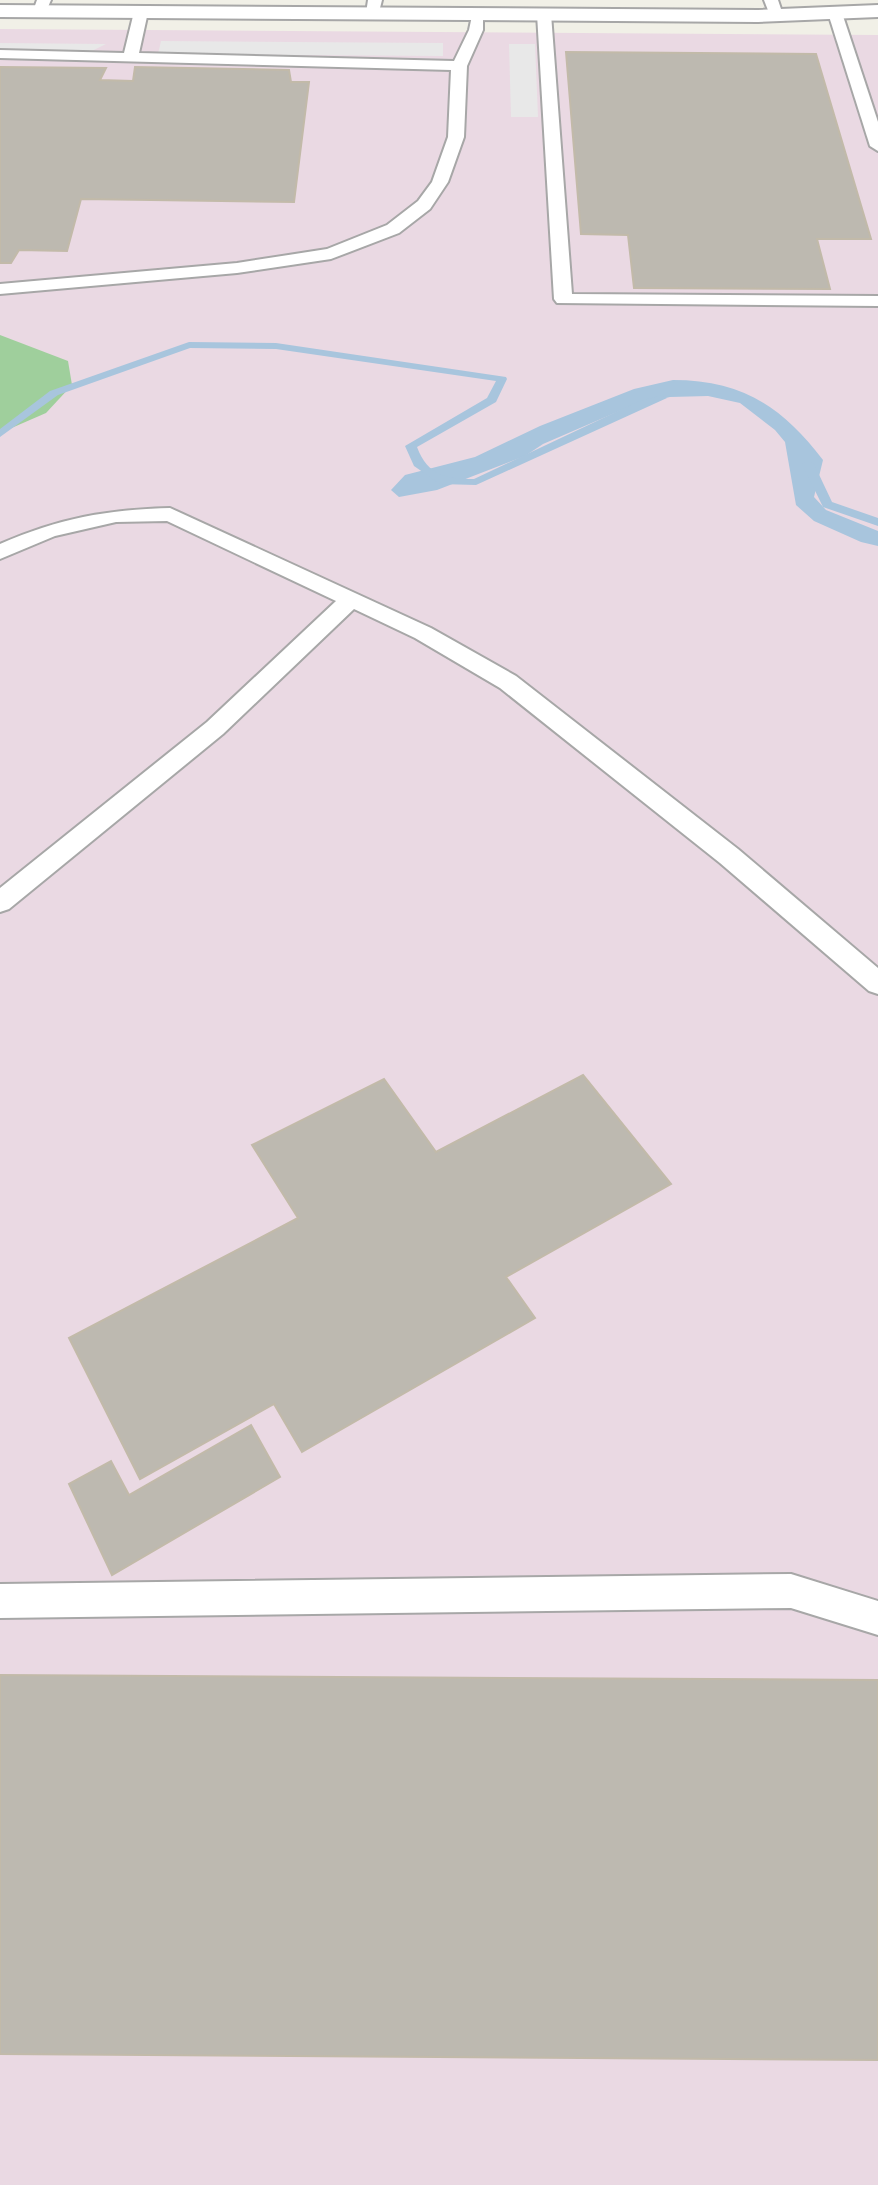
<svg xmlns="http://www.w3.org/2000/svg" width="878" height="2185" font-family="'Noto Sans',sans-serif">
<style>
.industrial{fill:#ead9e3}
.forest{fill:#9fcf9c}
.parking{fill:#e8e8e8}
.water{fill:#a8c5dd}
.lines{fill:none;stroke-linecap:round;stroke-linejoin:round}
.stream{fill:#a8c5dd;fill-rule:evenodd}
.building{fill:#bdb9b0;stroke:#c2baa9;stroke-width:2}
.service-casing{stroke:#a7a7a7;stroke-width:4}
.minor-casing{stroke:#a7a7a7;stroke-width:4}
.service{fill:#fff;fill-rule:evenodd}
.minor{fill:#fff;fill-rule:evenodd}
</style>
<rect width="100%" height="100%" fill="#f1f0e7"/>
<polygon class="industrial" points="0,29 878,35 878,2185 0,2185"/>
<polygon class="forest" points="0,335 68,361 72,385 46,413 0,433"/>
<g class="parking">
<polygon points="161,41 443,43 443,56 158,54"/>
<polygon points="0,43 106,44 90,52 0,51"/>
<polygon points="509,44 535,44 538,117 511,117"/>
</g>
<path class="water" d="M673 380C741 380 782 406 823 460L814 497 826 510 878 531V546L861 542 814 521 796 505 785 442 775 430 740 403 708 396 670 397 631 406 543 444 525 456 437 490 399 497 391 490 405 475 475 457 540 426 634 389Z"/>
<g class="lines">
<g class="stream">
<path d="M189 342 276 343 506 377 507 379 496 402 417 447C428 476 446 479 474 479L637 402 662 395 667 398 476 485 440 484 414 466 405 446 487 398 496 381 276 349 190 348 58 395 0 437V429L50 391Z"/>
<polygon points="808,461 814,464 832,502 878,518 878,526 823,507 802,464"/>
</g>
</g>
<g class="building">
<polygon points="566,52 816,54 871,239 817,239 830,289 634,288 628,235 581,234"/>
<polygon points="0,67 106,68 100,80 133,81 135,67 289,70 291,82 309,82 294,202 81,199 67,251 19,250 11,263 0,263"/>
<polygon points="583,1075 671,1184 506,1277 535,1318 302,1452 274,1404 140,1479 69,1338 298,1218 252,1145 384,1079 436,1152"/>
<polygon points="251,1425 280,1477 112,1575 69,1484 111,1461 129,1495"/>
<polygon points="0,1675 878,1680 878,2060 0,2054"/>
</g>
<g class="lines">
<defs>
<g id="service">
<polygon points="37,0 51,0 45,14 35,14 33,11"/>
<polygon points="368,0 382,0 378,16 373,17 366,13"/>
<polygon points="764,0 778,0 783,15 781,18 771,18"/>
<polygon points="141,8 148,12 139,53 454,61 469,30 473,11 483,11 483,30 467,66 464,137 448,182 430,209 399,233 331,259 237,273 0,294 0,284 237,263 327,249 387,225 418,201 432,182 448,137 451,70 0,58 0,50 124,53 134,12"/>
<polygon points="835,9 842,13 878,122 878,151 870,146 828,13"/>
<polygon points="544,10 551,14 572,294 878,296 878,306 557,303 554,299 537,14"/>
<path d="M170 508 431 628 516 676 738 849 878 968V994L869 991 720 863 500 688 415 638 354 609 223 734 9 909 0 912V888L207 722 336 601 167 521 116 522 55 536 0 559V544C60 518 105 510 170 508Z"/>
<polygon points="791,1574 878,1601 878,1635 791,1608 0,1618 0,1584"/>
</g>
<polygon id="minor" points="0,5 758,10 878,5 878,17 758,22 0,17"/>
</defs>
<use href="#service" class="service-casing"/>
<use href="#minor" class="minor-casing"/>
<use href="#service" class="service"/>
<use href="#minor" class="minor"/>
</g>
</svg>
